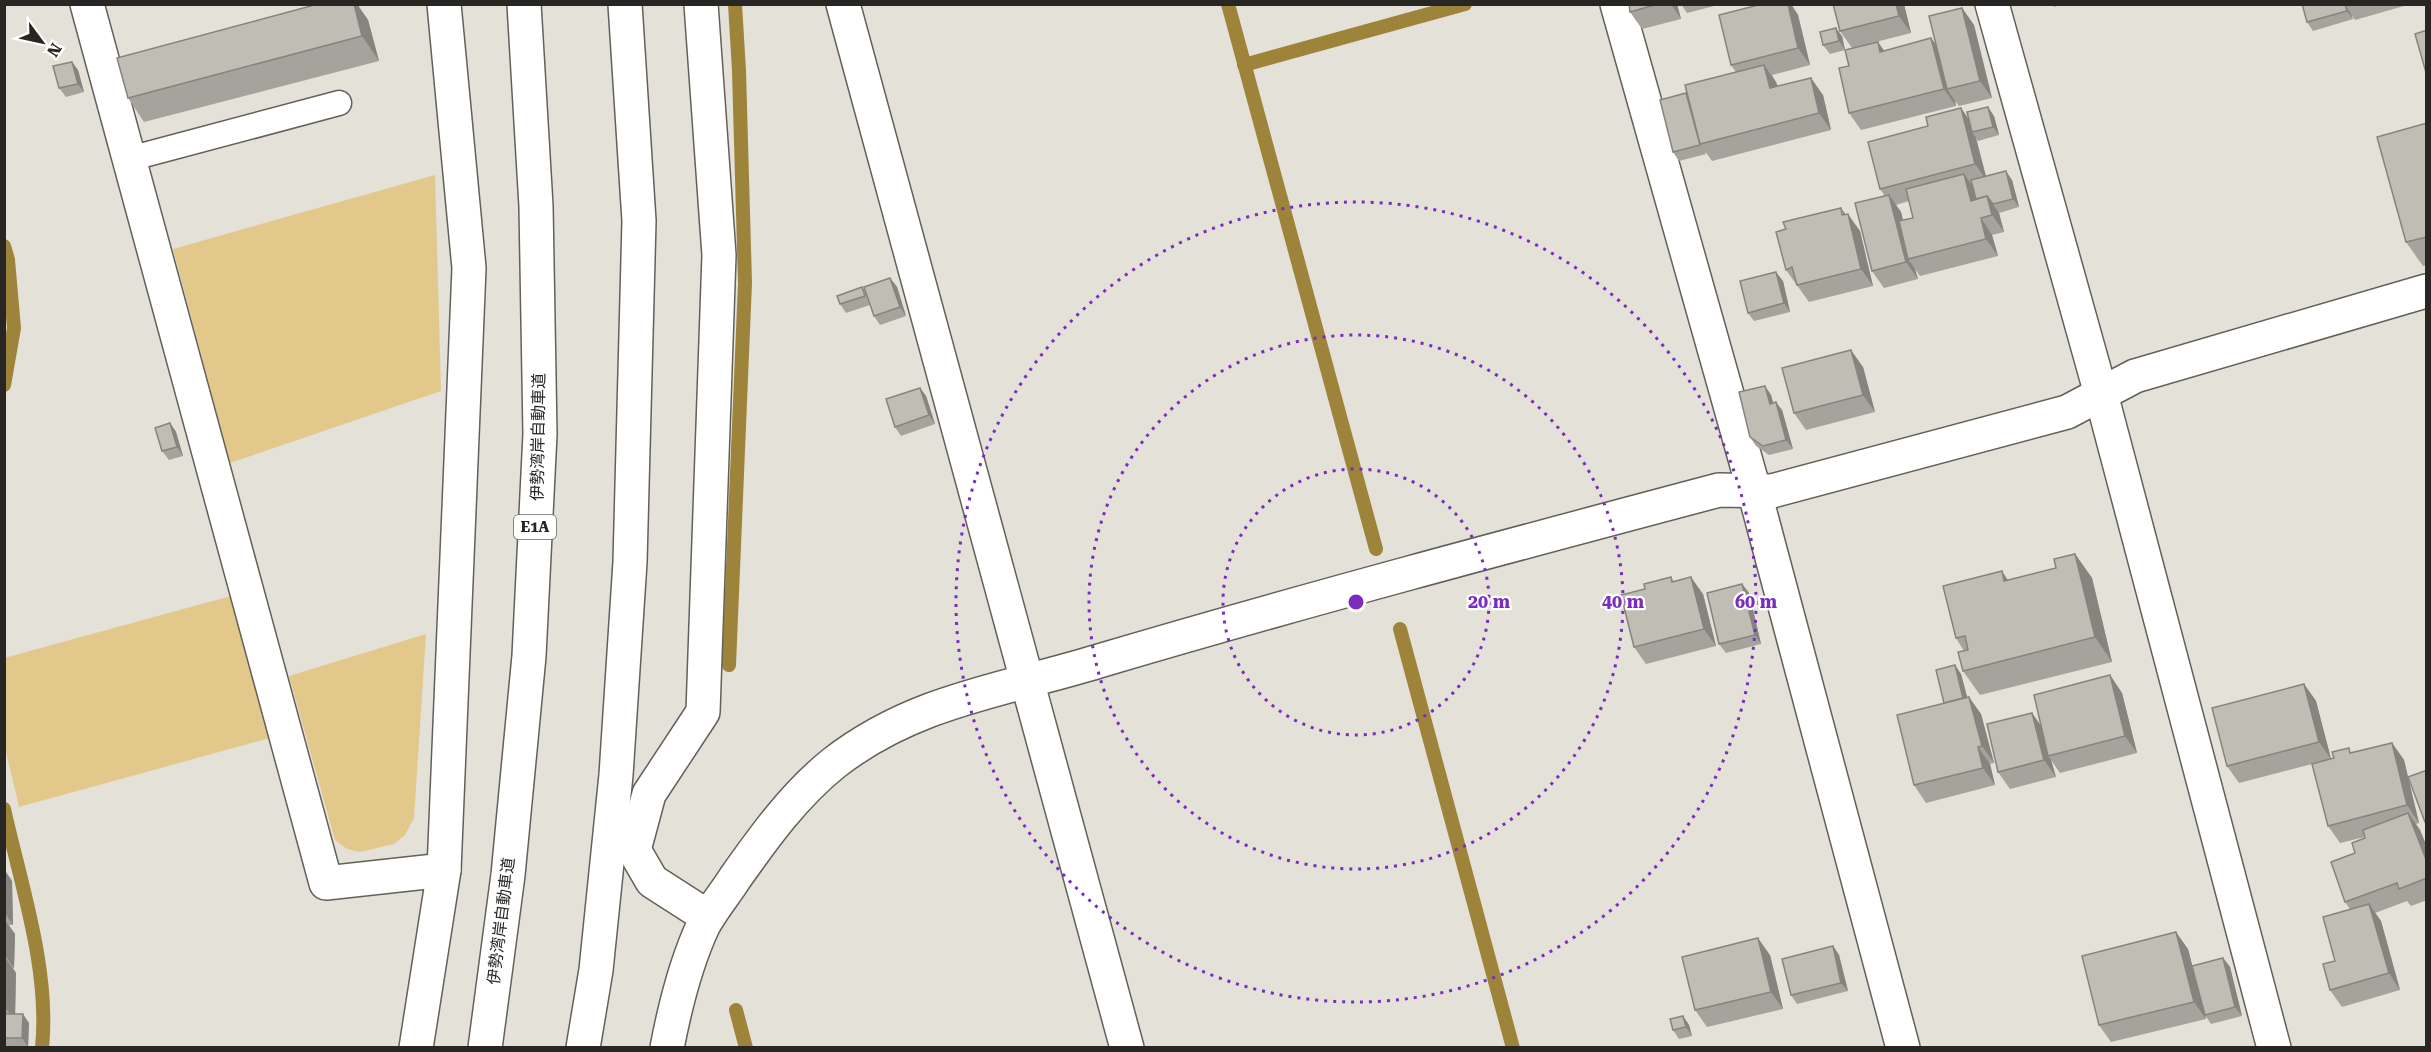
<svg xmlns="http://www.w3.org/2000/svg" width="2431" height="1052" font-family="'Roboto Serif','Noto Sans JP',serif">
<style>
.green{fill:#e2c98b}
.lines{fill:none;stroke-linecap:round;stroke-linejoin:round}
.stream{stroke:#9e833b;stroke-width:14}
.lane-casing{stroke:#636059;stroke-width:27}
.street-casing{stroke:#636059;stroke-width:36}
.secondary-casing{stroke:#636059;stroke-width:36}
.highway-casing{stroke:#636059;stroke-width:36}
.lane{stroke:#fff;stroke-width:24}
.street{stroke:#fff;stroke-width:33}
.secondary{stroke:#fff;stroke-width:33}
.highway{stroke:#fff;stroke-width:33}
.wall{fill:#a5a39c;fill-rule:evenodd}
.shaded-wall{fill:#86847f}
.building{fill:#c0bdb5;stroke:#86847f;stroke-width:1.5}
.ring{fill:none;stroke:#7b2cbf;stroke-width:3;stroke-dasharray:3 6}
.labels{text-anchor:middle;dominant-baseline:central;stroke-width:4.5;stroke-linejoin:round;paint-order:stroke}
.shield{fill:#fff;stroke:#686765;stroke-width:1.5}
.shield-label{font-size:15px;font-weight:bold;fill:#272623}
.street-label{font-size:16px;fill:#272623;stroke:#fff}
.centre{fill:#7b2cbf;stroke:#fff;stroke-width:3}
.ring-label{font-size:18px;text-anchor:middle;font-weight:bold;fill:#7b2cbf;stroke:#fff;stroke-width:4.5;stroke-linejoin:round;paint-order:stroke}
</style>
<rect width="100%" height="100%" fill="#e4e1d9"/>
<g class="green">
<polygon points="435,175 441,391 230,463 173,249"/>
<polygon points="231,596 270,738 19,807 5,748 4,658"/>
<polygon points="426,634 414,818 405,835 394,844 360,852 347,849 335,840 289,676"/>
</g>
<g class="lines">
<g class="stream">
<polyline points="1228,4 1376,549"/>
<polyline points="1244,65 1465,4"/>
<polyline points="4,246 8,260 14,328 4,385"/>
<polyline points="1400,629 1513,1048"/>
<polyline points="729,665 745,283 739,71 735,4"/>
<path d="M4 809C21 885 50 970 42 1048"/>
<polyline points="736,1010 746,1048"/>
</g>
<defs>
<polyline id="lane" points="129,159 339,103"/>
<g id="street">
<polyline points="87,4 326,883 444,870"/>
<polyline points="701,4 719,255 703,712 649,794 634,850 652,881 708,917"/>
<polyline points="843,4 1127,1048"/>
<polyline points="1617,4 1754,490 1903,1048"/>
<polyline points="1992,4 2101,394 2274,1048"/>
<polyline points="416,1048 444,870 469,268 444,4"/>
</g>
<path id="secondary" d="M667 1048C675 1006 685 965 703 926 712 909 725 894 735 878 764 837 794 795 834 763 915 700 1005 690 1099 661 1305 600 1512 545 1719 490L1772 491 2067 412 2135 376 2426 291"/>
<g id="highway">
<polyline points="485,1048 508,875 529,656 540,434 536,206 524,4"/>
<polyline points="583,1048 596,970 616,775 630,562 639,221 625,4"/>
</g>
</defs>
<use href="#lane" class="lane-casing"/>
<use href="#street" class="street-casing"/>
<use href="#secondary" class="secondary-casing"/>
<use href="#highway" class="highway-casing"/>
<use href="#lane" class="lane"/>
<use href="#street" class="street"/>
<use href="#secondary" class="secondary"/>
<use href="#highway" class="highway"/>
</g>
<g class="wall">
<polygon points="318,4 357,4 368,20 379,61 144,122 128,98"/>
<polygon points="1629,4 1677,4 1681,19 1642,29 1630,12"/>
<polygon points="1681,4 1722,4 1687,13"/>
<polygon points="1762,4 1791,4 1798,15 1810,65 1772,75 1776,82 1778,86 1823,95 1831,130 1712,161 1705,151 1706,154 1679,161 1673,152 1686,93 1736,72 1731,65"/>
<polygon points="1904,4 1911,33 1852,48 1840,31"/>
<polygon points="2052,4 2063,4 2054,7"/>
<polygon points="2302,4 2404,4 2404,6 2355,20 2351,14 2353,19 2313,31 2307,22"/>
<polygon points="1962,8 1974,25 1992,98 1959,106 1955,101 1956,106 1861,130 1849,113 1849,66 1845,50 1830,54 1823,45 1842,36 1845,50 1883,51 1931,38 1936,44"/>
<polygon points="72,62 78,70 84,92 66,97 59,88"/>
<path d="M1994 116 1999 135 1978 141 1976 138 1986 176 2012 180 2019 207 1999 213 2004 232 1992 235 1998 256 1920 276 1915 269 1918 279 1884 288 1872 271 1885 196 1880 189 1928 126ZM1909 201 1913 218 1903 220 1901 212 1896 205Z"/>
<polygon points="2427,123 2427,265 2423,266 2406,242"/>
<polygon points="1845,214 1860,231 1873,286 1809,302 1786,270"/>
<polygon points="890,278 897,287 906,316 880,325 874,316 870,305 846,313 840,304 862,287 866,293"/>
<polygon points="1783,281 1790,312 1754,321 1748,313"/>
<polygon points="1863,367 1875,412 1806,430 1794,413"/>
<polygon points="1765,386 1771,395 1773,403 1782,410 1793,449 1769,455 1756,446 1750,437"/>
<polygon points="920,388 926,396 935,424 901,436 895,427"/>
<polygon points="170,423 176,432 183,456 169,460 162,451"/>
<polygon points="2075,554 2092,578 2112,662 1980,695 1963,671 1964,651 1956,638 2008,580 2056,568"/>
<polygon points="1671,577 1674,582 1703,594 1716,646 1646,664 1634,647 1645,589"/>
<polygon points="1742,584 1749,593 1761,644 1726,653 1719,644"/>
<polygon points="1961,674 1967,697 1981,714 1994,763 1990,764 1995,785 1926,803 1914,785 1944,703"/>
<polygon points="2110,675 2122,693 2137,753 2060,773 2051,760 2056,777 2010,789 1998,772 2032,713 2041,726"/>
<polygon points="2304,684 2316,701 2331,759 2392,743 2404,760 2419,823 2416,824 2420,830 2427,847 2427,900 2411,906 2407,901 2375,913 2381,921 2400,990 2342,1007 2330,990 2335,961 2350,909 2345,902 2355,853 2365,837 2340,843 2328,826 2312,764 2239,783 2227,766"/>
<polygon points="4,865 6,872 12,881 13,925 9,925 15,934 14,968 13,968 16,973 15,1014 29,1023 28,1047 4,1047"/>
<polygon points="1833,946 1839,955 1848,991 1797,1004 1791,995"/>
<polygon points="2188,949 2206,1019 2111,1042 2099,1025"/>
<polygon points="1770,955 1783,1009 1707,1027 1695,1010"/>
<polygon points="2223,958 2230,967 2242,1016 2211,1024 2205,1015"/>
<polygon points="1683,1016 1689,1025 1692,1036 1679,1039 1673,1030"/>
</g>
<g class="shaded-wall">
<polygon points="354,4 357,4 368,20 379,61 362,36"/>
<polygon points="1671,4 1677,4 1681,19"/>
<polygon points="1788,4 1791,4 1798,15 1810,65 1798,48"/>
<polygon points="1896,4 1904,4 1911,33 1899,16"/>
<polygon points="2345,5 2351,14 2353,19 2347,11"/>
<polygon points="1962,8 1974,25 1992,98 1980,81"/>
<polygon points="1836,28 1842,36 1845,50 1839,41"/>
<polygon points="1931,38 1943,55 1947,89 1955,101 1956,106 1944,89"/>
<polygon points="1878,42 1890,59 1880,52"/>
<polygon points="72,62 78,70 84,92 78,84"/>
<polygon points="1764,65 1776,82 1782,105 1770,88"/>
<polygon points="1811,78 1823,95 1831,130 1819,113"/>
<polygon points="1988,107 1994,116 1999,135 1993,127"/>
<polygon points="1961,108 1973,125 1972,132 1976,138 1987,181 1975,164"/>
<polygon points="2006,171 2012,180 2019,207 2013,199"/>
<polygon points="1964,174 1976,191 1980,207 1971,201"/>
<polygon points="1889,195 1901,212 1912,258 1908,259 1915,269 1918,279 1906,262"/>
<polygon points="1987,196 1999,213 2004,232 1992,215"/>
<polygon points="1841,208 1849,219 1848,214 1860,231 1873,286 1861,269"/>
<polygon points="1981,218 1992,235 1998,256 1986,239"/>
<polygon points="1776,272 1783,281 1790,312 1784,303"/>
<polygon points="890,278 897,287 906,316 900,307"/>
<polygon points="1851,350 1863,367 1875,412 1863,395"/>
<polygon points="1765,386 1771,395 1776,413 1770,404"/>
<polygon points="920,388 926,396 935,424 929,415"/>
<polygon points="1776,402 1782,410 1793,449 1786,440"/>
<polygon points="170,423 176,432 183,456 177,447"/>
<polygon points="2075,554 2092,578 2112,662 2095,637"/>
<polygon points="2002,571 2018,596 2004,581"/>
<polygon points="1691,577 1703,594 1716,646 1704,629"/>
<polygon points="1742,584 1749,593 1761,644 1755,635"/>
<polygon points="1955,665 1961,674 1970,708 1964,699"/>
<polygon points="2110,675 2122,693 2137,753 2125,736"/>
<polygon points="2304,684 2316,701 2331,759 2319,742"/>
<polygon points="1969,697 1981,714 1994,763 1982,746"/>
<polygon points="2032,713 2044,730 2048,756 2051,760 2056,777 2044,760"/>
<polygon points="2392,743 2404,760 2419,823 2407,805"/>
<polygon points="1978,747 1990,764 1995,785 1983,768"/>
<polygon points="2408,813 2420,830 2427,847 2427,862"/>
<polygon points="4,865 6,872 12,881 13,925 4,912"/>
<polygon points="2369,904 2381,921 2400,990 2389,973"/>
<polygon points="4,919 15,934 14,968 4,954"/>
<polygon points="2176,932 2188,949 2206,1019 2194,1002"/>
<polygon points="1758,938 1770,955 1783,1009 1771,992"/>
<polygon points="1833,946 1839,955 1848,991 1841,983"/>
<polygon points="4,956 16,973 15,1021 4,1006"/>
<polygon points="2223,958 2230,967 2242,1016 2235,1007"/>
<polygon points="23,1014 29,1023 28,1047 22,1038"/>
<polygon points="1683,1016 1689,1025 1692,1036 1686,1027"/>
</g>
<g class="building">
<polygon points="318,4 354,4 362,36 128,98 117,58"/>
<polygon points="1629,4 1658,4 1630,12"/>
<polygon points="1762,4 1788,4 1798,48 1731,65 1719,15"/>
<polygon points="1833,4 1896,4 1899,16 1840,31"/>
<polygon points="2302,4 2345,4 2347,11 2307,22"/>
<polygon points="1962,8 1980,81 1947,89 1929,16"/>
<polygon points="1836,28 1839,41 1823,45 1820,32"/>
<polygon points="2427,30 2427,76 2415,34"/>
<polygon points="1931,38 1944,89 1849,113 1839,68 1849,66 1845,50 1878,42 1880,52"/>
<polygon points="72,62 78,84 59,88 53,66"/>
<polygon points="1764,65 1770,88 1811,78 1819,113 1700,144 1685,85"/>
<polygon points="1686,93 1700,145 1673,152 1660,100"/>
<polygon points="1988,107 1993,127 1972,132 1967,112"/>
<polygon points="1961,108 1975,164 1880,189 1868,142 1928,126 1926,117"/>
<polygon points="2427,123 2427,237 2406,242 2377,137"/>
<polygon points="2006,171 2013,199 1993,204 1987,196 1976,199 1971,180"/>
<polygon points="1964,174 1971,201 1987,196 1992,215 1981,218 1986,239 1908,259 1899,221 1913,218 1906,189"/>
<polygon points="1889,195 1906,262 1872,271 1855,203"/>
<polygon points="1841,208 1842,215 1848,214 1861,269 1797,285 1792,267 1786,270 1776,232 1786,229 1783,222"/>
<polygon points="1776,272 1784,303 1748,313 1740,281"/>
<polygon points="890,278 900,307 874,316 864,287"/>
<polygon points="862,287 865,296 840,304 837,296"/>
<polygon points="1851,350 1863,395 1794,413 1782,368"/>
<polygon points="1765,386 1770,404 1776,402 1786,440 1763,446 1750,437 1739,392"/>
<polygon points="920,388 929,415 895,427 886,399"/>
<polygon points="170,423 177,447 162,451 155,428"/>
<polygon points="2075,554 2095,637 1963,671 1958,652 1968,650 1965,636 1956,638 1943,586 2002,571 2004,581 2056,568 2054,559"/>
<polygon points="1671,577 1672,582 1691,577 1704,629 1634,647 1621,595 1645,589 1644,584"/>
<polygon points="1742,584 1755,635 1719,644 1707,593"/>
<polygon points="1955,665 1963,698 1944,703 1936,670"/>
<polygon points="2110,675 2125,736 2048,756 2034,695"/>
<polygon points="2304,684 2319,742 2227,766 2212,708"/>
<polygon points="1969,697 1982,746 1978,747 1983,768 1914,785 1897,715"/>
<polygon points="2032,713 2044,760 1998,772 1987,724"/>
<polygon points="2392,743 2407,805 2328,826 2312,764 2334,758 2332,752 2349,748 2350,753"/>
<polygon points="2427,770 2427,821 2425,822 2408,777"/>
<polygon points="2408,813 2427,862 2427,878 2399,889 2397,883 2345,902 2331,862 2355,853 2352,843 2365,838 2363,830"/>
<polygon points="2369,904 2389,973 2330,990 2323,964 2335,961 2323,917"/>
<polygon points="2176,932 2194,1002 2099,1025 2082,956"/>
<polygon points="1758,938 1771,992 1695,1010 1682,957"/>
<polygon points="1833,946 1841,983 1791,995 1782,959"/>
<polygon points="2223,958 2235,1007 2205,1015 2192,966"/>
<polygon points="4,1014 23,1014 22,1038 4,1038"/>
<polygon points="1683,1016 1686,1027 1673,1030 1670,1019"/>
</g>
<g class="ring">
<circle cx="1356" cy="602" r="133"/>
<circle cx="1356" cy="602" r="267"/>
<circle cx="1356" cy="602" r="400"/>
</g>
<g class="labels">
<rect class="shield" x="514" y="515" width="42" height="24" rx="4.5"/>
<g class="shield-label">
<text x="535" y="527">E1A</text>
</g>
<g class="street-label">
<text transform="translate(538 437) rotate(-89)">伊勢湾岸自動車道</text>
<text transform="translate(501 921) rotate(-83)">伊勢湾岸自動車道</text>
</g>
</g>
<circle cx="1356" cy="602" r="9" class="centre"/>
<g class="ring-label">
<text x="1489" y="608">20 m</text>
<text x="1623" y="608">40 m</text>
<text x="1756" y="608">60 m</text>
</g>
<rect width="2431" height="1052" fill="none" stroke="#272623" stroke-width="12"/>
<g transform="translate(42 42) rotate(123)" stroke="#ffffff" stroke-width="4.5" paint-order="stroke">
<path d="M0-4.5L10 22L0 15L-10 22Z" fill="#272623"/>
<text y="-9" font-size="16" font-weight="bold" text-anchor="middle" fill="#272623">N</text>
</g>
</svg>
